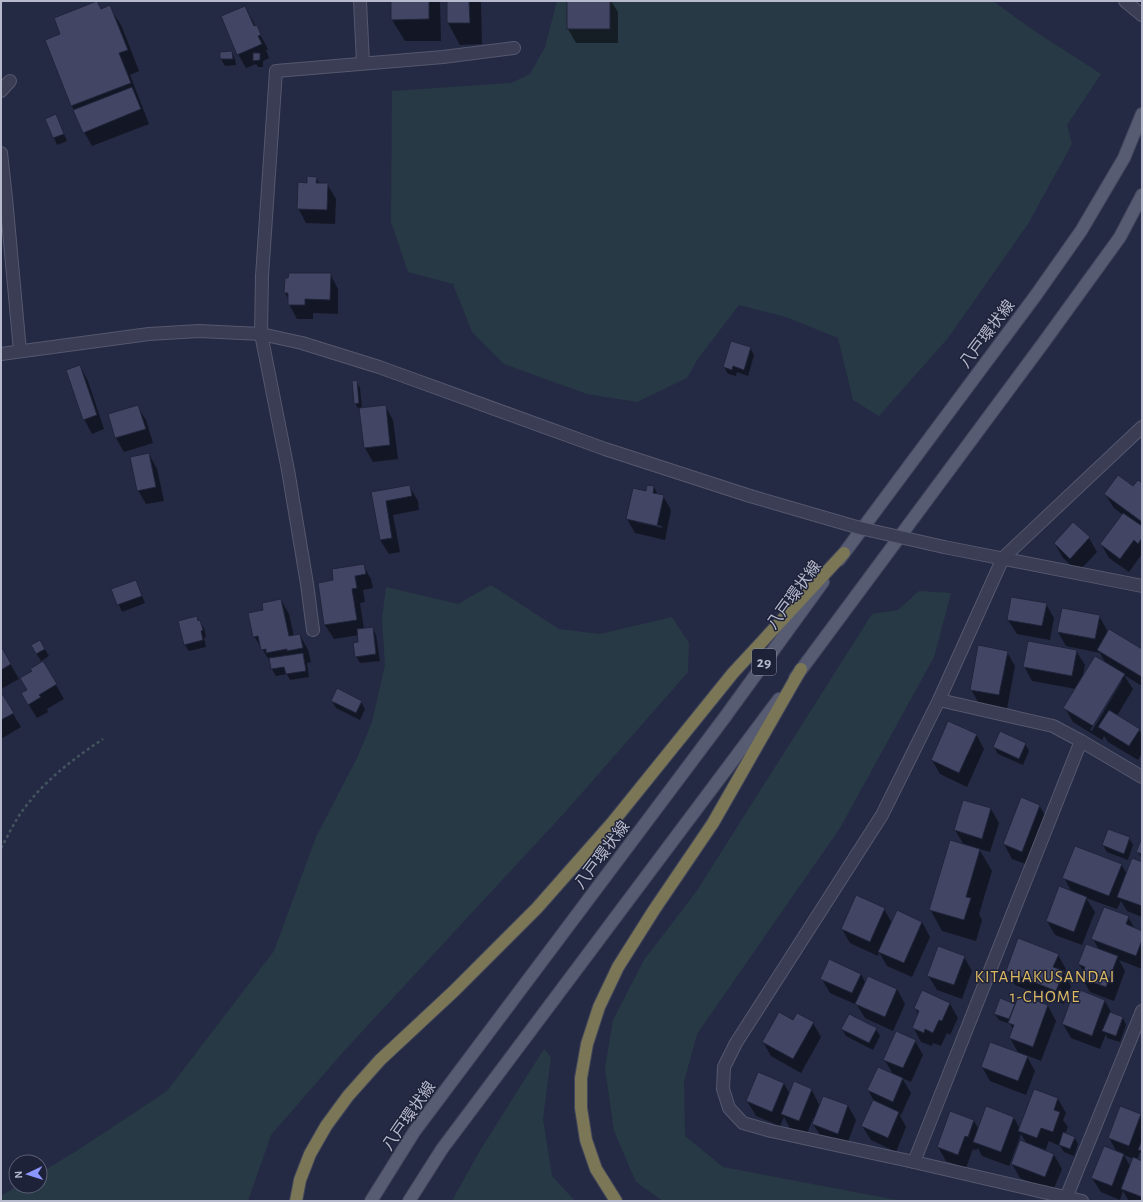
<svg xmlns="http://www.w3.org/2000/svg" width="1143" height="1202" font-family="'Alegreya Sans','Noto Sans JP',sans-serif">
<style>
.green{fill:#273945}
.shadow{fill:#0007;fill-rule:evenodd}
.building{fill:#424664;stroke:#20243b}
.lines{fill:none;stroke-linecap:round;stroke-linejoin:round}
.minor-casing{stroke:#55586e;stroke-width:14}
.major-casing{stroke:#43465d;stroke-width:14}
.highway-casing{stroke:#41455b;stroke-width:14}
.path{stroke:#43555f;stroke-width:2.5;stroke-dasharray:3 3;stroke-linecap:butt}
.minor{stroke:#3a3d54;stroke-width:12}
.major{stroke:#585c73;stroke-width:12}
.highway{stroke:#7a7656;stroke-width:12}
.minor-bridge-casing{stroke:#55586e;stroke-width:14;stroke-linecap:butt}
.minor-bridge{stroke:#3a3d54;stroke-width:12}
.labels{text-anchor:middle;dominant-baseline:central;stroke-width:3;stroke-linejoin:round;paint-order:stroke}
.shield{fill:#1e2239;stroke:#898ca1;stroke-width:1}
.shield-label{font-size:15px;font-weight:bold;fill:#b7b9cd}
.street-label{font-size:16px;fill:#b7b9cd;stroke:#1e2239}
.neighbourhood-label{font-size:17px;letter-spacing:1px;fill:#ddba62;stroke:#1e2239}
</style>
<rect width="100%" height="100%" fill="#252a44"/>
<g class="green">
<polygon points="557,1 993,1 1033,30 1101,74 1067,125 1072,144 1028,224 948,338 879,416 853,400 838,338 786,317 739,305 697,360 687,378 637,402 587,394 504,364 472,332 453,284 408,272 391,222 392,91 511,83 530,74 545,47"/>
<polygon points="491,585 559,629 600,634 672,617 689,643 688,672 566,811 344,1051 271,1135 248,1201 1,1201 1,1196 17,1186 40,1186 40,1173 75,1152 167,1091 274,951 316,837 358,756 372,722 385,665 382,619 386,587 458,604"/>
<polygon points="919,591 951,593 934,657 840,828 697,1034 684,1082 685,1136 723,1167 902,1201 663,1201 636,1182 614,1131 605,1068 613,1020 644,960 696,892 872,614 898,610"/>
<polygon points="544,1049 551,1057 543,1119 552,1176 575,1201 452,1201 479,1152"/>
</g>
<g class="shadow">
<polygon points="392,1 440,1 441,41 405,41 392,20"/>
<polygon points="448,1 481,1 482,44 460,45 448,23"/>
<polygon points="568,1 611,1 618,12 618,43 576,43 568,29"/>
<polygon points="97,2 102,9 109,6 122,27 139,71 130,75 149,124 92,146 84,132 72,106 47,41 61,35"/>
<polygon points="245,7 268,49 266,50 269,58 263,61 263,67 258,67 256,64 246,68 238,54"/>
<polygon points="232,52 235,59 236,65 225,66 221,59 221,53"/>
<polygon points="56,115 67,141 57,145 46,119"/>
<polygon points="316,178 320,184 327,184 336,199 335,224 306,223 298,208 308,184"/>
<polygon points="330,274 338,289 338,314 313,313 313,319 297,319 289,304 289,300 285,293 286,279"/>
<polygon points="750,348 754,355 748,376 737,372 736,376 728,374 724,367"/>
<polygon points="80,366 88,381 104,429 92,434 84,419"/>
<polygon points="356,381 360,388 362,409 385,406 393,420 398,459 373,462 365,448 360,410 359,410 355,403"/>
<polygon points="137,406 146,420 153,443 124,452 116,438 109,415"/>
<polygon points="149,454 157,469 164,501 146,504 138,490"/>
<polygon points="1142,484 1142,554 1129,572 1109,558 1101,544 1123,515 1114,508 1105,494"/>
<polygon points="409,486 418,501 419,510 393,515 400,552 389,554 380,540 372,493"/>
<path d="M654 487 658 495 663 496 671 510 665 540 635 533 627 519 647 492ZM636 520 662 526V528L636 522Z"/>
<polygon points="1089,538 1097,552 1078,572 1063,558 1055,544"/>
<polygon points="363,565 371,579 373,588 363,590 365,602 360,603 364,629 372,628 376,635 380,661 360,663 356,656 360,643 359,635 334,639 325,625 334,581"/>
<polygon points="136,581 145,603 122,612 112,590"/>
<polygon points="281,600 289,614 294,637 300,635 308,650 311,662 307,663 309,677 290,680 287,674 276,676 272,669 271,663 254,636 264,611"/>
<polygon points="1046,604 1054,618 1050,640 1017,634 1008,620"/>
<path d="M1099 616 1107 630 1106 635 1142 651V686L1124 675 1133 689 1117 716 1139 730 1142 734V753L1138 760 1108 742 1104 736 1102 740 1073 722 1065 708 1076 689 1032 681 1024 666 1076 651 1085 665 1082 679 1106 664 1100 653 1066 646 1058 632ZM1121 680 1122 681 1092 731 1090 730Z"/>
<polygon points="196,617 204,628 206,637 204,638 206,647 189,651 185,645"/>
<polygon points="40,641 49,656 41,661 32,646"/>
<polygon points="1,648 19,679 1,689"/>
<polygon points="1007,652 1015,666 1007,709 979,704 971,689"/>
<polygon points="43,662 64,699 47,709 48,712 37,718 22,694 28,690 33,672"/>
<polygon points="1,694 21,727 1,739"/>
<polygon points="332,701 361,702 365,709 360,720 336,708"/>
<polygon points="976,734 984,749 967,787 940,774 932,760"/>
<polygon points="1025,744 1029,751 1023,765 998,754 994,747"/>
<polygon points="1039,805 1048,820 1031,866 1012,859 1004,844"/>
<polygon points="991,809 999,823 990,852 979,849 992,871 979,914 982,920 976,941 942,931 930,909 964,845 955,830"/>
<polygon points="1129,838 1133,845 1128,860 1107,852 1103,845"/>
<polygon points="1142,840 1142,859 1138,852"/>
<polygon points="1142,863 1142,917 1127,911 1121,901 1117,909 1086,898 1095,912 1082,945 1055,935 1047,921 1072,892 1064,878 1121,864 1127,874"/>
<polygon points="884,909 892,923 922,922 930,937 912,977 887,966 879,952 878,956 850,943 842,929"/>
<polygon points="1128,917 1135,929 1142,932 1142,969 1119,960 1125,971 1114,1001 1090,992 1082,978 1084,973 1079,964 1099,950 1093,939"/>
<polygon points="1058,955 1066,969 1064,974 1071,986 1064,1004 1015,985 1007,971"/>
<polygon points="964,957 972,971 962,999 937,990 928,975"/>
<polygon points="861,974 866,984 897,989 905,1004 893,1031 865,1018 857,1005 830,993 822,979"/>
<polygon points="1020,995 1048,1006 1056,1021 1041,1061 1026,1055 1035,1071 1026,1095 990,1081 982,1067 1019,1054 1010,1038 1013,1029 1010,1024 999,1020 995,1014 1014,1005 1015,1006"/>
<polygon points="1105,1001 1112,1014 1123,1018 1126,1025 1120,1042 1107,1038 1106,1034 1100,1049 1071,1038 1063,1024"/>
<polygon points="950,1004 958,1018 950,1035 947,1033 941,1046 933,1043 932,1046 921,1042 913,1027 919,1015 915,1008"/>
<polygon points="793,1021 813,1023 821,1037 801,1073 771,1056 763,1042"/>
<polygon points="842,1029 876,1029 880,1036 873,1050 846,1036"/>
<polygon points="915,1041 923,1055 911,1082 902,1078 911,1093 901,1115 899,1114 906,1127 896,1152 871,1140 862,1126 875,1103 868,1090 893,1074 884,1059"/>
<polygon points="784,1084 790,1094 811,1089 820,1106 824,1097 848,1106 856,1120 846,1147 822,1138 813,1124 815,1119 813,1118 807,1134 790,1128 784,1117 780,1126 756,1116 747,1101"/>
<polygon points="1034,1090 1058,1099 1066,1113 1063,1120 1068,1127 1065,1134 1074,1137 1078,1144 1074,1156 1064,1152 1060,1146 1049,1141 1045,1151 1054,1155 1062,1169 1053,1191 1020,1178 1012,1164 1027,1144 1021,1134 1009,1166 982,1156 978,1148 976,1150 973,1149 966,1168 946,1161 938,1147 951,1112 974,1121 979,1130 987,1108 1014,1118 1020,1129"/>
<path d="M1140 1115 1142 1118V1155L1140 1152 1137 1160 1142 1162V1201H1129L1123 1191 1120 1200 1101 1192 1092 1178 1117 1152 1109 1138ZM1124 1155 1134 1159 1131 1167 1129 1164Z"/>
</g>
<g class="building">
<polygon points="97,1 101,9 110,5 128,50 119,53 131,83 71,106 45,40 60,34 54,18"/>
<polygon points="391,1 429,1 429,19 391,20"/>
<polygon points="447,1 469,1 470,23 447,23"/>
<rect x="567" y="1" width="43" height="28"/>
<polygon points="245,6 254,26 257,25 261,35 258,36 262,44 237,55 221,16"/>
<polygon points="232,51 233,59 220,59 220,52"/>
<polygon points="253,53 260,53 260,60 253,61"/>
<polygon points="132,87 141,109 83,133 73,110"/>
<polygon points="56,114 64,134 53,138 45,119"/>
<polygon points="307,176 317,177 316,183 328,183 327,210 297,209 298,182 307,183"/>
<polygon points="289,273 331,273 330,300 305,299 305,305 288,305 288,293 284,293 285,278 288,278"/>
<polygon points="731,341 751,347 744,370 733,366 732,370 723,367"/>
<polygon points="80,365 97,415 83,420 66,370"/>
<polygon points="357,380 359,403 354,404 352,381"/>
<polygon points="138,405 146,429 115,438 108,414"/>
<polygon points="386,405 390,445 364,448 359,408"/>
<polygon points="149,453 156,487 137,491 130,457"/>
<polygon points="1118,475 1133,486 1138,480 1142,483 1142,522 1104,494"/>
<polygon points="410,485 412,496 386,501 392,538 380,540 371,492"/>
<polygon points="647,485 654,486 653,493 664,495 657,526 626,519 633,488 646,491"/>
<polygon points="1123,513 1142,526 1142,538 1138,544 1134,540 1120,559 1100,544"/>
<polygon points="1073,522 1090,537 1070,559 1054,543"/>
<polygon points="364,564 366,574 355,576 357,588 352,589 357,620 324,625 318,583 333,580 332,569"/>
<polygon points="136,580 142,596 117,605 111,589"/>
<polygon points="1011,597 1047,603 1042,626 1007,620"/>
<polygon points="281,599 289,636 300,634 303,648 287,651 287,649 266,653 266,649 261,650 258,636 253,637 248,613 263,610 262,603"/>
<polygon points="1062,608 1100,615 1095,639 1057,632"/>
<polygon points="197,616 198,621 200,620 203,630 201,631 203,640 184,645 178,621"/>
<polygon points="373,627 376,654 355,657 353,643 358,642 357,629"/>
<polygon points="1109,629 1142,649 1142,677 1097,650"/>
<polygon points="40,640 45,649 36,654 31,645"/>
<polygon points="1028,641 1077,650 1072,676 1023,667"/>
<polygon points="978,645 1008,651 999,695 970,690"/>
<polygon points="1,646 11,664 1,670"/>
<polygon points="303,653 306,671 286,674 284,667 271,669 269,658"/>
<polygon points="1095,656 1125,674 1093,726 1063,708"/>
<polygon points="43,661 57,684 39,695 41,697 28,705 21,693 27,690 20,678 32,671 30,669"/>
<polygon points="337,688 362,701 356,713 331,701"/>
<polygon points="1,692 14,713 1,720"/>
<polygon points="1109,710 1140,729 1129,746 1098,727"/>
<polygon points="948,721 977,734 959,773 931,760"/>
<polygon points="1000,731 1026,743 1019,759 993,747"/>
<polygon points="1021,797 1040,805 1022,852 1003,844"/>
<polygon points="963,800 991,808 982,839 954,830"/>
<polygon points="1108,829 1130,837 1124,854 1102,845"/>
<polygon points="1142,838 1142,854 1136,852"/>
<polygon points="950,840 980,849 966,897 971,898 964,920 929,910"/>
<polygon points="1075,846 1122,864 1109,896 1062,878"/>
<polygon points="1132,858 1142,862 1142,906 1117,897"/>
<polygon points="1059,886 1087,897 1074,932 1046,921"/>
<polygon points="856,895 885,908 870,942 841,929"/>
<polygon points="1104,907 1129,916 1126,924 1142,931 1142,940 1136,956 1091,939"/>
<polygon points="897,910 922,922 904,963 878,952"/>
<polygon points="1018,938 1059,954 1053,967 1064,971 1056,991 1006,971"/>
<polygon points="1086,944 1118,956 1106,987 1081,978 1085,967 1078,964"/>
<polygon points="938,946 965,956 954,985 927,976"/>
<polygon points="829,959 861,974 852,993 820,979"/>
<polygon points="868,976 897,989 885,1017 855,1004"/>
<polygon points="1075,988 1105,1000 1092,1036 1062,1024"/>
<polygon points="922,990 950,1003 942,1021 939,1020 933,1033 925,1029 924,1033 912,1028 919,1011 914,1008"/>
<polygon points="1019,994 1048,1005 1033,1047 1009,1038 1014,1025 1008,1023"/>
<polygon points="1000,998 1015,1004 1009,1019 994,1014"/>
<polygon points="779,1012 793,1020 797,1013 814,1022 793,1059 762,1042"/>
<polygon points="1110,1012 1123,1017 1116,1036 1102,1031"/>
<polygon points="849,1014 877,1028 869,1043 841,1029"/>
<polygon points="896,1031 916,1040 903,1068 883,1060"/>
<polygon points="990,1042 1028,1056 1018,1081 981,1067"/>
<polygon points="878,1067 903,1078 893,1102 867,1090"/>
<polygon points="758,1072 784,1083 772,1112 746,1101"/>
<polygon points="794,1081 812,1089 799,1121 781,1114"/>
<polygon points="1034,1089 1058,1098 1054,1110 1060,1112 1053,1132 1041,1128 1037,1138 1018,1131"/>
<polygon points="823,1096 848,1105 838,1134 812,1124"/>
<polygon points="873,1100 899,1112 888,1138 861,1126"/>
<polygon points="986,1106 1014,1117 1001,1152 973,1142"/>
<polygon points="1120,1106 1141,1114 1129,1146 1108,1138"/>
<polygon points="950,1111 974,1120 968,1137 965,1136 958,1155 937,1147"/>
<polygon points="1063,1132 1075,1137 1070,1149 1059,1145"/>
<polygon points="1020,1140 1054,1154 1045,1177 1011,1164"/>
<polygon points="1142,1140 1142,1151 1138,1150"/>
<polygon points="1104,1146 1124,1154 1112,1186 1091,1178"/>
<polygon points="1133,1157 1142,1161 1142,1197 1121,1189"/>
</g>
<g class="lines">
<defs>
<g id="minor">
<polyline points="360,1 363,63"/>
<polyline points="1125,1 1142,15"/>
<polyline points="1,91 10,81"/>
<polyline points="1,153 6,198 20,351"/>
<polyline points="1,354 149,334 199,331 261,334 302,343 379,367 605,449 750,496"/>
<polyline points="944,547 1142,586"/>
<polyline points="313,630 307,584 288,470 261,334 262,276 276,71 443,57 514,48"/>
<polyline points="939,700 1053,726 1081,741 1142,777"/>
<polyline points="914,1162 1081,741"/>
<polyline points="1066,1198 1142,1011"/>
<polyline points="1082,1201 914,1162 771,1131 743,1123 729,1108 723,1089 724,1067 736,1043 882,815 939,700 1003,558 1142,427"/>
</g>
<g id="major">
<polyline points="839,560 1036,295 1081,231 1124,158 1142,114"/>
<polyline points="795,678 1044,342 1120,237 1142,195"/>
<polyline points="371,1201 414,1132 725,717 823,582"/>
<polyline points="409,1201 442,1149 779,699"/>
</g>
<g id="highway">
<polyline points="296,1201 300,1180 310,1154 326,1126 348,1096 380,1060 454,991 537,908 612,823 733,673 844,553"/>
<polyline points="616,1201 596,1169 586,1140 581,1108 581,1078 587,1044 599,1007 618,967 654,910 713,823 801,669"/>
</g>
</defs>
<use href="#minor" class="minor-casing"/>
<use href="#major" class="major-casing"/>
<use href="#highway" class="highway-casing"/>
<path class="path" d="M1 848C8 836 14 822 23 810 44 781 73 759 103 739"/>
<use href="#minor" class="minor"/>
<use href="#major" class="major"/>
<use href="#highway" class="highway"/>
<defs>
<polyline id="minor-bridge" points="750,496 860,528 944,547"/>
</defs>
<use href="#minor-bridge" class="minor-bridge-casing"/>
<use href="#minor-bridge" class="minor-bridge"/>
</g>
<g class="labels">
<rect class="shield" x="752" y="649" width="24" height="26" rx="3"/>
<g class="shield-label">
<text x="764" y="662">29</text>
</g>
<g class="street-label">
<text transform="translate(987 334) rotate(-53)">八戸環状線</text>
<text transform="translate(794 595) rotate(-54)">八戸環状線</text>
<text transform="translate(602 855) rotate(-53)">八戸環状線</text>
<text transform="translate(409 1116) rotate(-55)">八戸環状線</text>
</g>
<g class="neighbourhood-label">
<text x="1045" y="976">KITAHAKUSANDAI<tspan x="1045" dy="20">1-CHOME</tspan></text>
</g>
</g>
<rect width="1143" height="1202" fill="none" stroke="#b7b9cd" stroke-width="4"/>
<g transform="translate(28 1174) rotate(266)"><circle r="19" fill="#1e2239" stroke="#5b5e74"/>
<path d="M0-3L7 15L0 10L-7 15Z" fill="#8b97fe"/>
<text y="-6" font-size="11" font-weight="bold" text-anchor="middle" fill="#b7b9cd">N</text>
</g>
</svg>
